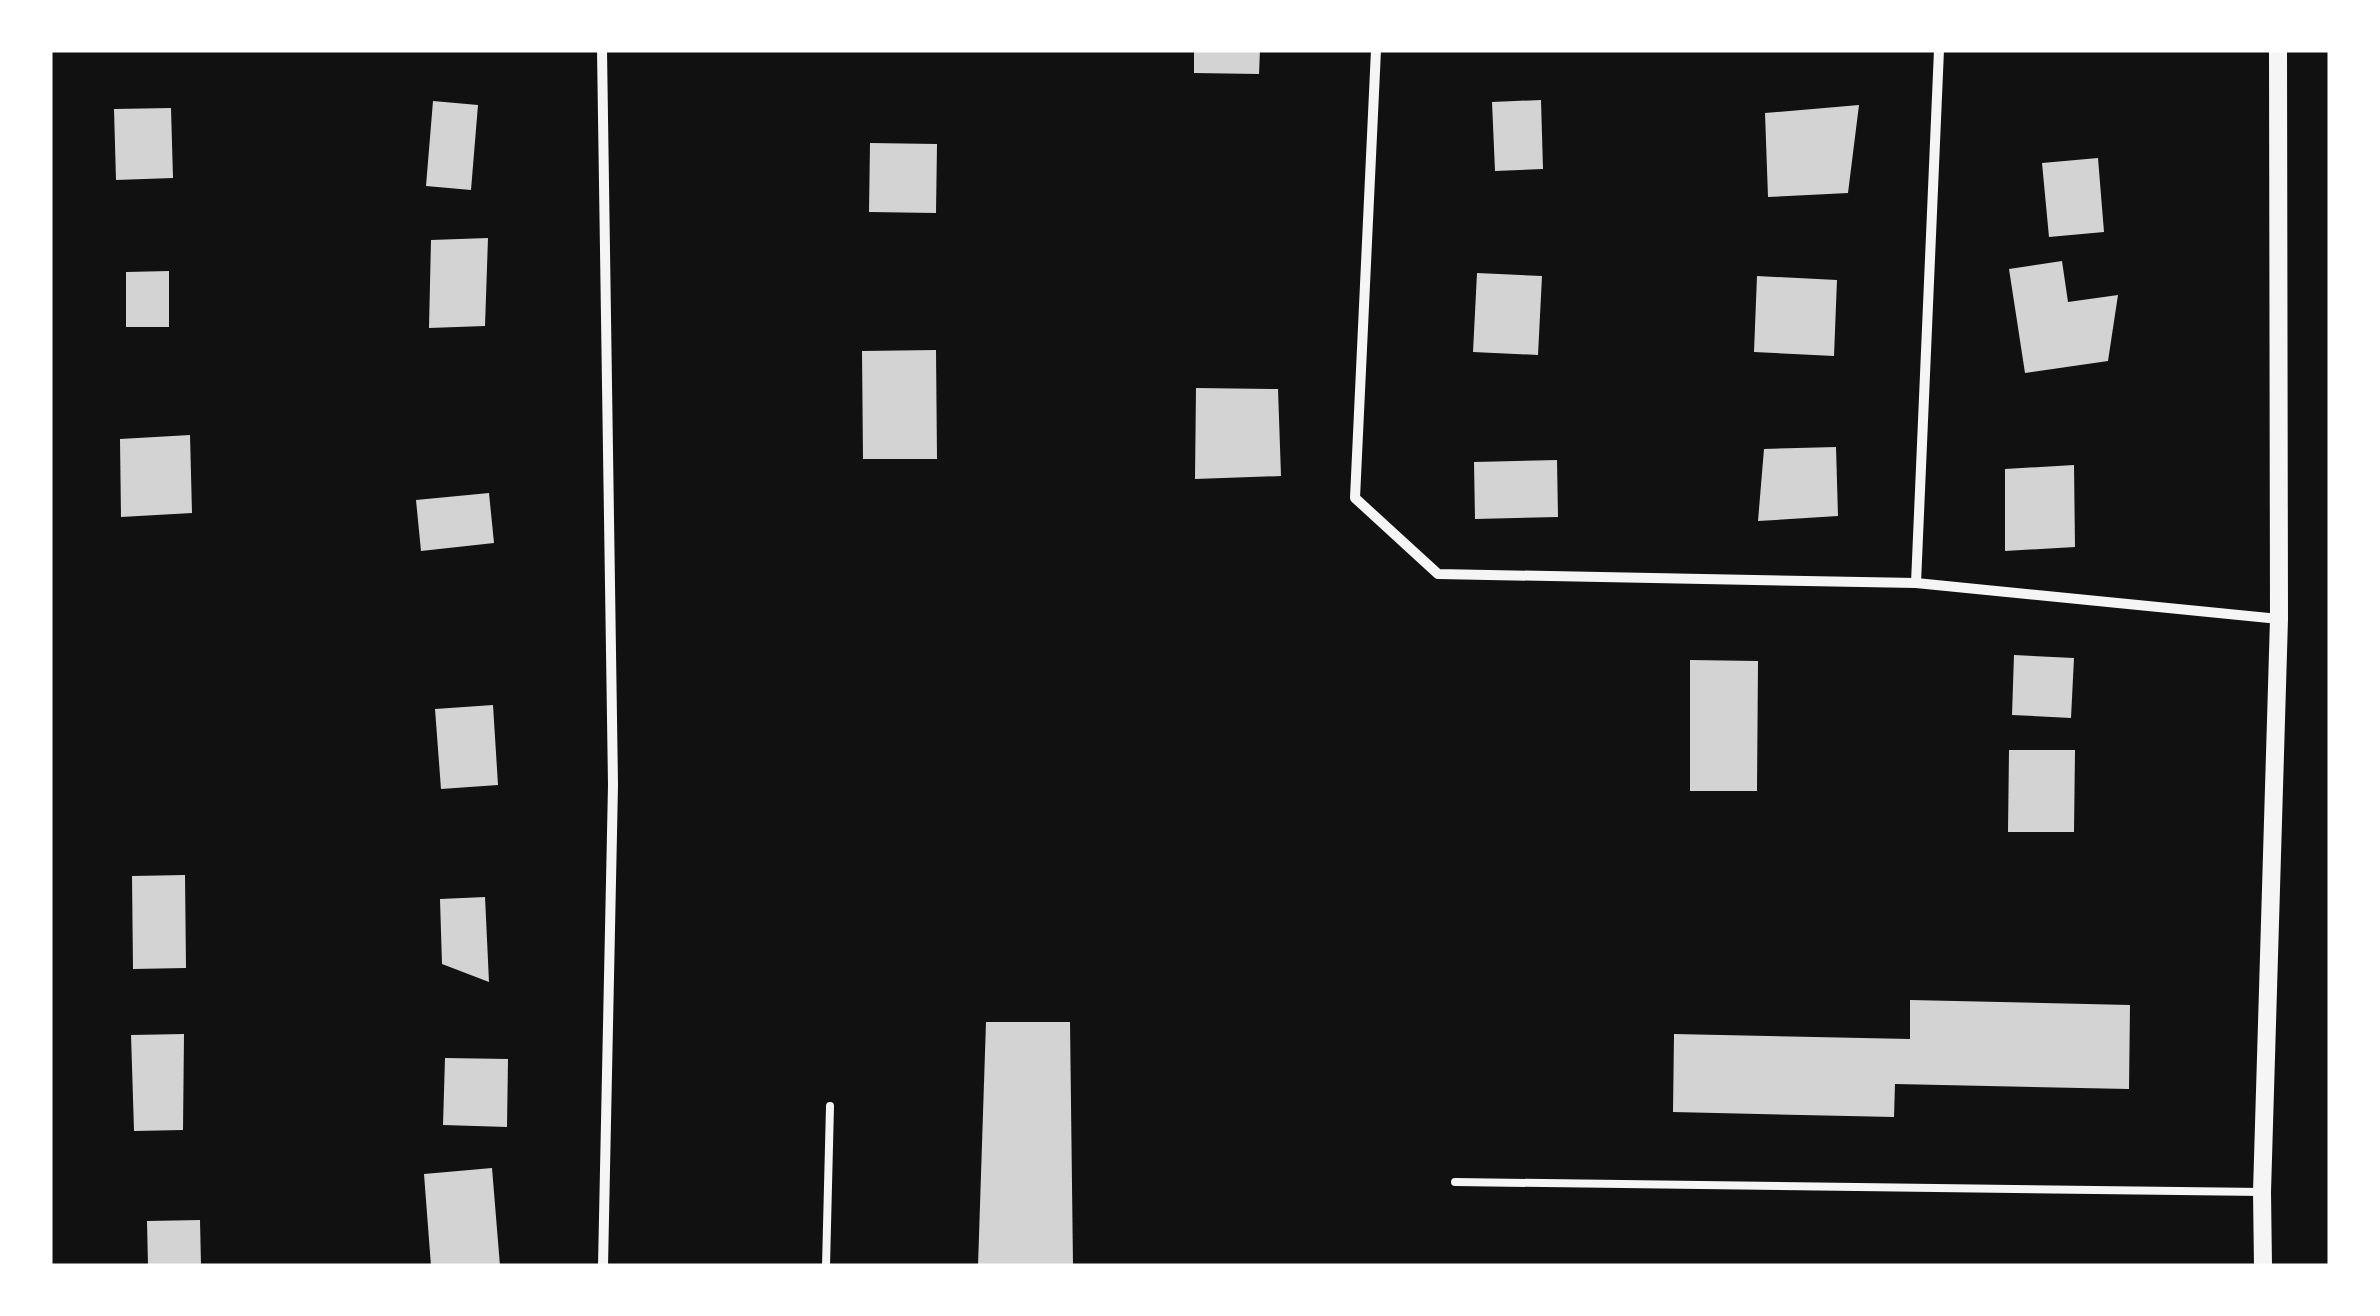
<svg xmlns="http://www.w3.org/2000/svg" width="2380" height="1316" font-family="'IBM Plex Sans',sans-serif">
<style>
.building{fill:#d3d3d3}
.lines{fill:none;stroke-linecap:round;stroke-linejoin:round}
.service{stroke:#f5f5f5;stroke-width:8}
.minor{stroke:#f5f5f5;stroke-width:10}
.tertiary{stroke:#f5f5f5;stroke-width:18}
</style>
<rect width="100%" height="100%" fill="#111"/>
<g class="building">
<polygon points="1194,50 1260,50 1259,74 1194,73"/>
<polygon points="1541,100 1543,169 1495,171 1492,102"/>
<polygon points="433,101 478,105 471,190 426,186"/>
<polygon points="1859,105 1848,193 1768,197 1765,113"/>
<polygon points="171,108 173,178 116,180 114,109"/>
<polygon points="870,143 937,144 936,213 869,212"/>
<polygon points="2098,158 2104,232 2049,237 2042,163"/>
<polygon points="488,238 485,326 429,328 431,240"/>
<polygon points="2062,261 2068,302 2118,295 2108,361 2025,373 2009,269"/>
<polygon points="169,271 169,327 126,327 126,272"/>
<polygon points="1477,273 1542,276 1538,355 1473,352"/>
<polygon points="1757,276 1837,280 1834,356 1754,352"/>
<polygon points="936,350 937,459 863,459 862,351"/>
<polygon points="1196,388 1278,389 1281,476 1195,479"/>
<polygon points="190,435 192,513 121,517 120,439"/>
<polygon points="1836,447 1838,516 1758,521 1764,449"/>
<polygon points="1557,460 1558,517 1475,519 1474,462"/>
<polygon points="2074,465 2075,547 2005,551 2005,469"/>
<polygon points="489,493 494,543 421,551 416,500"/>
<polygon points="2014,655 2074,658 2071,718 2012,715"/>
<polygon points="1690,660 1758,661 1757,791 1690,791"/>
<polygon points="493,705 498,785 441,789 435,709"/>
<polygon points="2009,750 2075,750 2074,832 2008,832"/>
<polygon points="185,875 186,968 133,969 132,876"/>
<polygon points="485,897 489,982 442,964 440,899"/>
<polygon points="1910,1000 2130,1005 2129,1089 1895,1084 1894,1117 1673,1112 1674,1034 1910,1039"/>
<polygon points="986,1022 1070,1022 1073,1266 978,1266"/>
<polygon points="184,1034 183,1130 134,1131 131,1035"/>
<polygon points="445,1058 508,1059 507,1127 443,1125"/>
<polygon points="492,1168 500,1266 431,1266 424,1174"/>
<polygon points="200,1220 201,1266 148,1266 147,1221"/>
</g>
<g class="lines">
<g class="service">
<polyline points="1455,1182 2262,1192"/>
<polyline points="826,1266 830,1106"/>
</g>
<g class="minor">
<polyline points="602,50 613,785 603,1266"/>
<polyline points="1376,50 1355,498 1438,574 1916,583 2279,619"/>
<polyline points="1916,583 1939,50"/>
</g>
<polyline class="tertiary" points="2263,1266 2262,1192 2279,619 2278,50"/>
</g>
<rect width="2380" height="1316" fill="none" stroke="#ffffff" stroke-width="105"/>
</svg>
